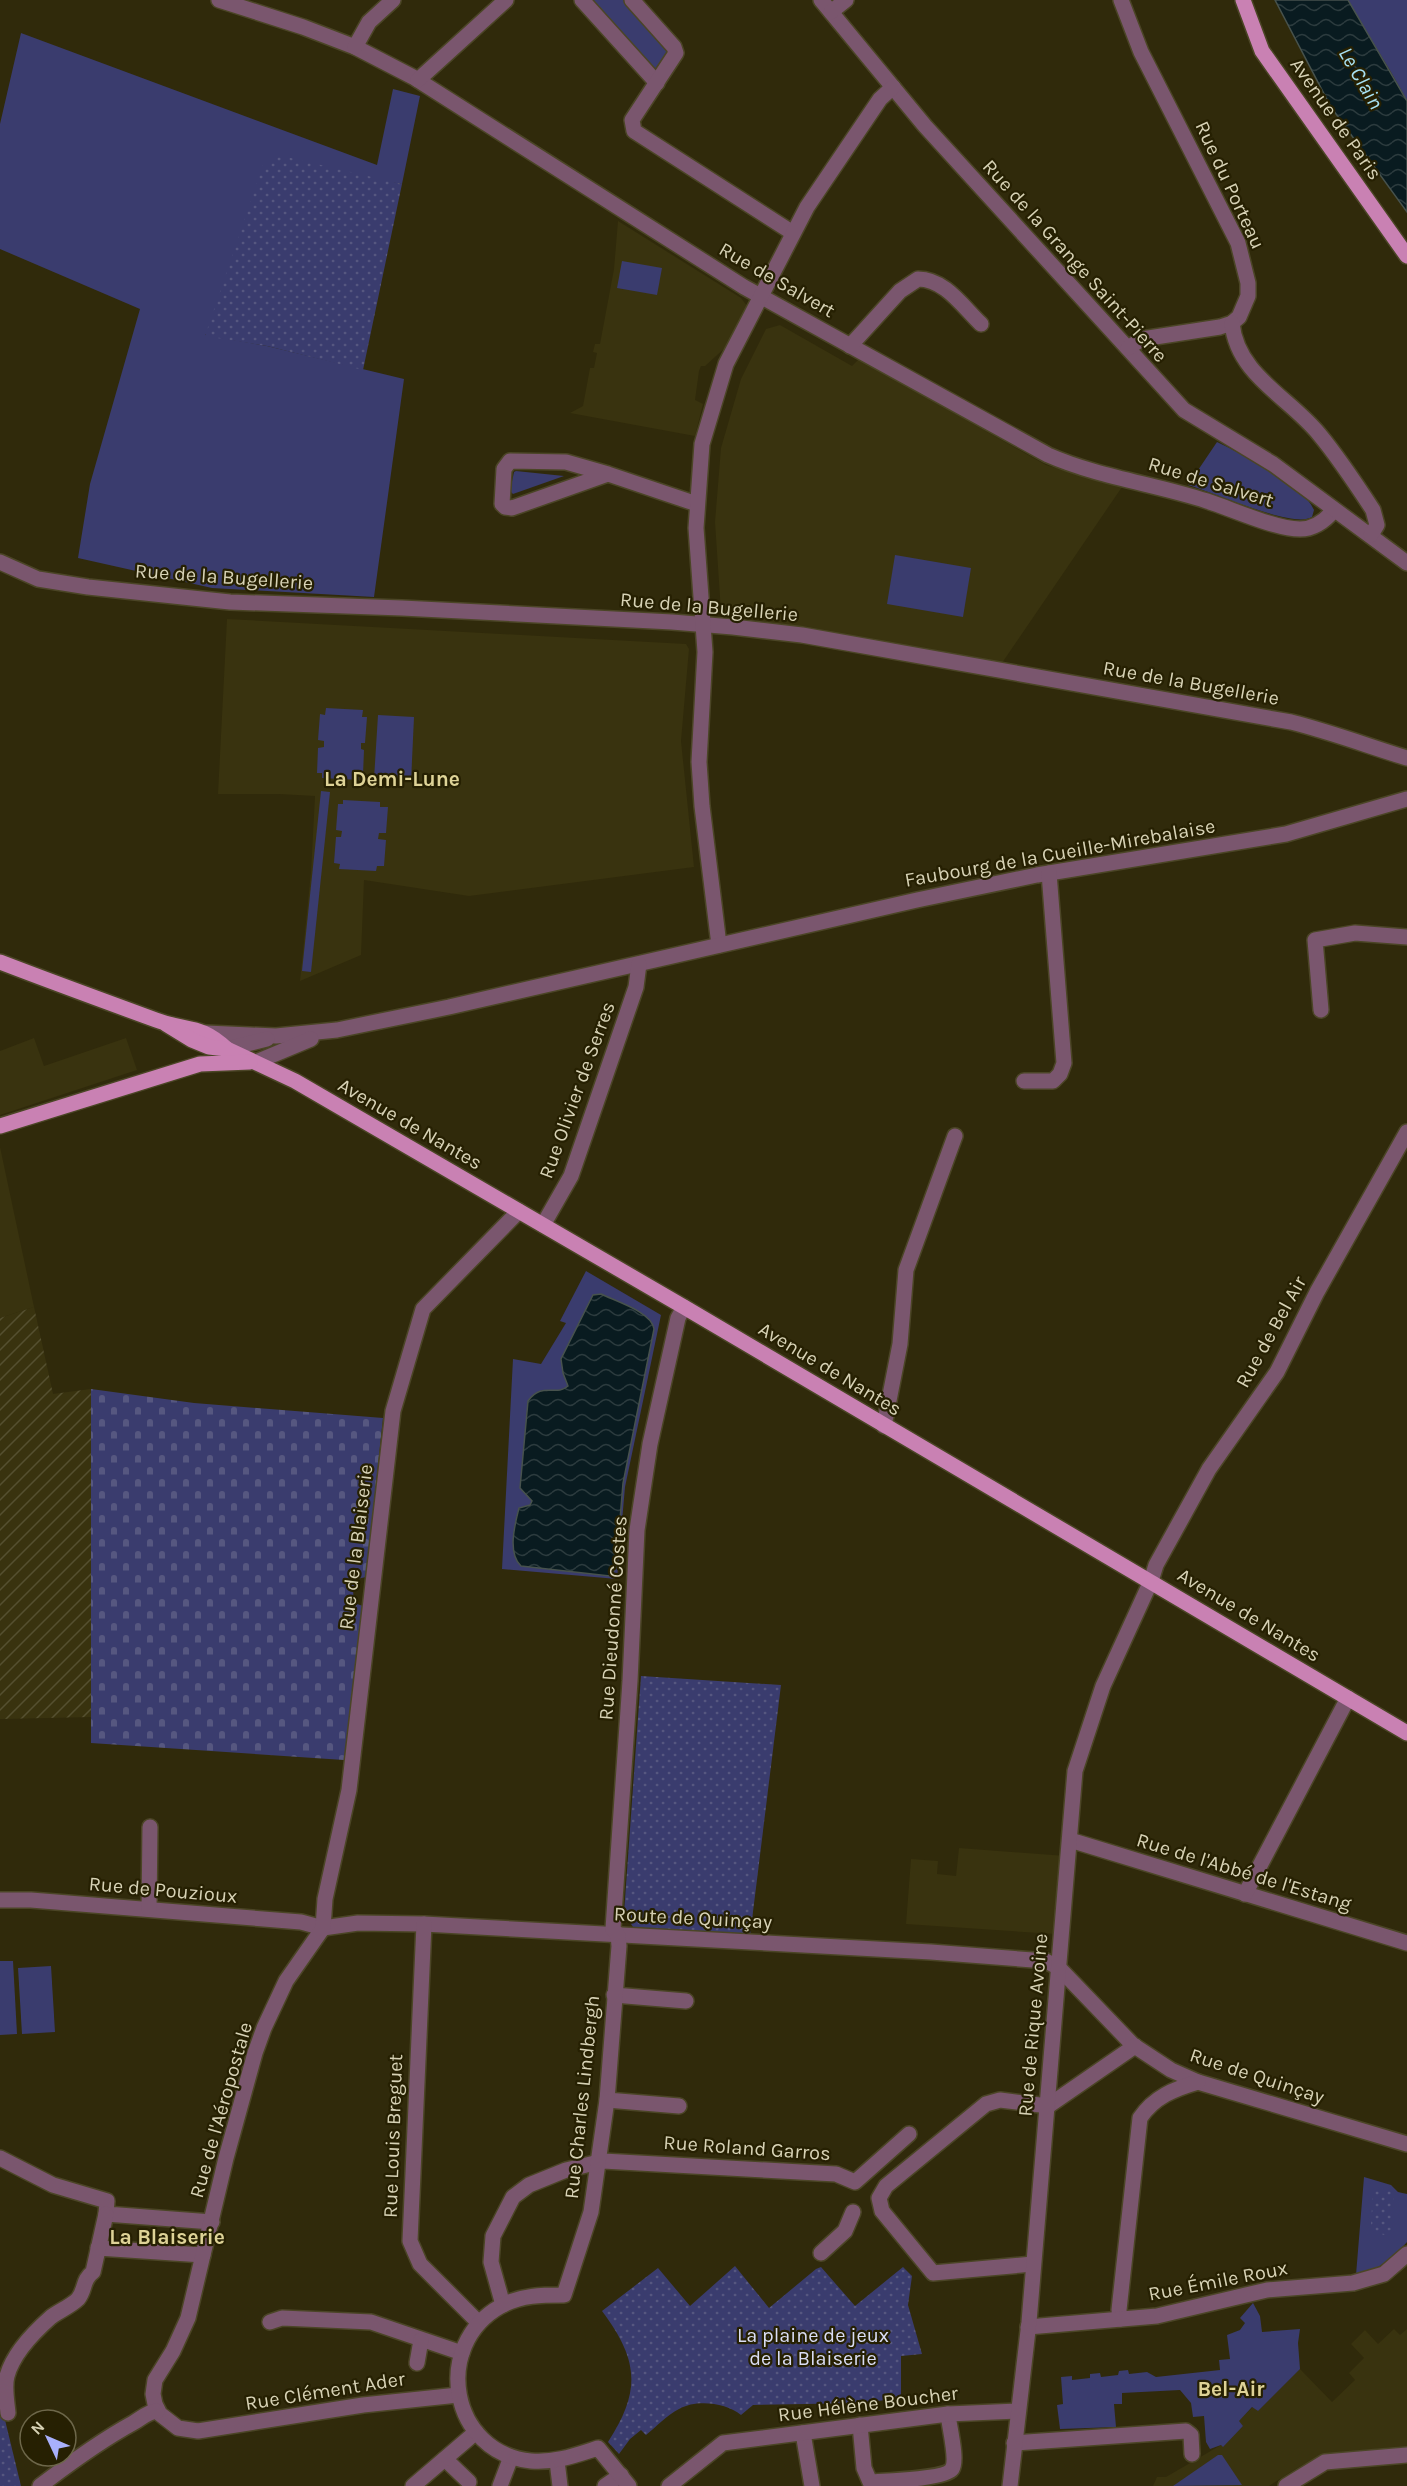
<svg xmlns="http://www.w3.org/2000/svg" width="1407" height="2486" font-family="Karla,sans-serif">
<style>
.built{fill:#39330f}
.industrial{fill:url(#industrial-furrows)}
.grass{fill:#3a3c6e}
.cemetery{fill:url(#cemetery-stones)}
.park{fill:url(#park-dots)}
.water{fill:url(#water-waves);stroke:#47524d;stroke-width:1.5}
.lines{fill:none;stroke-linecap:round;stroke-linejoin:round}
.minor-casing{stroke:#4b4526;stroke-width:18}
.major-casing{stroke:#4b4526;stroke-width:18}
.minor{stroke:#7a566e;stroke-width:15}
.major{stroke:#c981b3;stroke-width:15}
.labels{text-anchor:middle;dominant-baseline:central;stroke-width:4.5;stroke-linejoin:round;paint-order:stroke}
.street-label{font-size:20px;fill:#d7d2b5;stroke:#262002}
.park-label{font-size:20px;fill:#daddf5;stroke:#262002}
.water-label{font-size:21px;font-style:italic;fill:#a8e2f4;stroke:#262002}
.neighbourhood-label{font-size:21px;font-weight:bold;fill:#ded397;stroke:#262002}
</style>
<defs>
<pattern id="industrial-furrows" width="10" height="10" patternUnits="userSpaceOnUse" patternTransform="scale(1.5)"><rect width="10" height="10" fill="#39330f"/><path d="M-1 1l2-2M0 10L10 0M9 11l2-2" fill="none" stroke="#555030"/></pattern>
<pattern id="cemetery-stones" width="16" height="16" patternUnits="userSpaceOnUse" patternTransform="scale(1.5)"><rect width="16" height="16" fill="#3a3c6e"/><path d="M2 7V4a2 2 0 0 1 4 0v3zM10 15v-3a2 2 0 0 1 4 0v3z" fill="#565780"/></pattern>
<pattern id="park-dots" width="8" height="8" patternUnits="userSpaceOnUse" patternTransform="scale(1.5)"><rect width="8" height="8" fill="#3a3c6e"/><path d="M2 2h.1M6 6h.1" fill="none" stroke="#565780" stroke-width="1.8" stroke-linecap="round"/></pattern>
<pattern id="water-waves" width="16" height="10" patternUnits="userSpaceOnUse" patternTransform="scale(1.5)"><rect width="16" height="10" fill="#091b20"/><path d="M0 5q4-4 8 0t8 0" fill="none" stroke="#2c3b3e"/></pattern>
</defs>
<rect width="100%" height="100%" fill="#302a0b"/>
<g class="built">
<polygon points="618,221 741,298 747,306 727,346 705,366 701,366 699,371 695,400 703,404 695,436 570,413 583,406 590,368 594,368 597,353 593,352 595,344 600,344 614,269"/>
<polygon points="780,325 852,366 859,359 1046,465 1122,487 1002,663 803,627 728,616 721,612 715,522 721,448 741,379 766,329"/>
<polygon points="227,619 686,644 689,649 681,741 694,867 469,896 364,880 361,955 300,981 311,872 315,796 279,794 218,794"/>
<polygon points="34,1038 44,1066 126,1038 137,1070 0,1115 0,1051"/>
<polygon points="0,1147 34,1307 0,1318"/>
<polygon points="959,1848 1066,1856 1055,1934 906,1924 911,1859 938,1861 937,1874 956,1876"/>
<polygon points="1394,2329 1400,2335 1407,2329 1407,2446 1343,2452 1322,2456 1299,2467 1269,2486 1153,2486 1157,2477 1166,2477 1221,2445 1223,2446 1243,2426 1238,2421 1253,2407 1258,2411 1300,2369 1332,2402 1355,2380 1349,2373 1364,2358 1351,2344 1365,2330 1378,2344"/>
</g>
<polygon class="industrial" points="34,1307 53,1394 91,1389 91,1717 0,1719 0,1318"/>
<g class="grass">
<polygon points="586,0 628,0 673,52 652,72"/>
<path d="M1348 0H1407V101C1389 66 1367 34 1348 0Z"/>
<polygon points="21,33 377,165 393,89 420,96 402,184 384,181 205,335 267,346 404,379 374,597 212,588 78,558 90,484 140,309 0,249 0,124"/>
<polygon points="622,261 662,268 657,295 617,288"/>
<path d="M1217 442C1245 456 1301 481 1314 510L1312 517C1293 529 1213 492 1188 485Z"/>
<polygon points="514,472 516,471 564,476 513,494 510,491"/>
<polygon points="895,555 971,568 963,617 887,604"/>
<polygon points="326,708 363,710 362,717 367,717 365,743 361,743 361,749 364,750 363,775 359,775 359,780 322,778 322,773 317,773 318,748 324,747 324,741 318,740 320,714 325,715"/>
<polygon points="378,715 414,717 411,782 374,779"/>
<polygon points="321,791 330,792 311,972 302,971"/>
<polygon points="343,800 380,802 380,807 388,807 386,833 379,833 378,839 386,840 384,866 377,866 376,871 339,869 340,864 334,863 336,837 341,837 342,831 336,830 338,804 343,804"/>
<polygon points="586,1271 661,1315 625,1487 617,1579 502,1569 513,1359 541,1364 566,1323 560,1321"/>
<polygon points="0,1961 13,1961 17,2034 0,2035"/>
<polygon points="51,1966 55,2032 22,2034 18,1968"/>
<path d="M1364 2177 1391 2185 1398 2192 1407 2194V2242C1394 2256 1376 2273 1356 2275Z"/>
<polygon points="1253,2303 1260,2316 1262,2332 1300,2329 1298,2343 1300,2369 1258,2411 1252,2407 1239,2421 1243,2426 1223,2447 1221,2445 1210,2449 1206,2442 1204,2416 1193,2417 1191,2403 1180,2390 1122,2393 1122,2404 1114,2404 1116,2427 1060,2429 1057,2405 1063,2404 1061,2377 1072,2376 1072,2380 1090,2378 1090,2374 1100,2373 1101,2377 1118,2375 1119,2371 1128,2370 1129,2374 1147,2372 1156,2377 1220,2370 1219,2360 1230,2359 1227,2335 1240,2330 1245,2323 1240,2318"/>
<polygon points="1218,2455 1222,2455 1242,2485 1173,2486"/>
</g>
<polygon class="cemetery" points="91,1389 194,1403 383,1418 366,1577 357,1579 353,1590 354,1603 363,1606 344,1760 91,1743"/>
<g class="park">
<polygon points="278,155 402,184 363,370 267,346 205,336 263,165"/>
<polygon points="641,1676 781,1685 750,1936 633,1927 624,1913"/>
<polygon points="1373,2187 1394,2191 1392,2229 1384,2235 1374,2231 1371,2226"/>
<path d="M735 2266 769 2308 816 2269 821 2267 855 2306 903 2267 912 2276 908 2305 922 2354 901 2356V2398L863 2403 753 2405 741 2415C726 2403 697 2399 679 2409 667 2415 656 2427 646 2435L641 2430 630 2439 619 2454 608 2442C642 2390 638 2359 602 2311L658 2268 690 2306Z"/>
<polygon points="0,2416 5,2420 21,2486 0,2486"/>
</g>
<g class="water">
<polygon points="1275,0 1348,0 1407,101 1407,212 1331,107"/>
<path d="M601 1294C615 1301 652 1312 654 1329L623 1483 616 1568 610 1576 521 1566C507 1553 515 1524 519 1508L530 1505 532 1501 520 1488 528 1401C542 1381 556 1397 568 1386L563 1373 561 1359 593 1295Z"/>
</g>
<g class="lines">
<defs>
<g id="minor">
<path d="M219 0 303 27 355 47 413 77 744 287 1048 455C1098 477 1155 484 1207 501 1232 509 1275 529 1300 529 1314 529 1325 521 1334 510"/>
<polyline points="582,0 657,83"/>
<polyline points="632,0 674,47 676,53 632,120 634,131 793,233"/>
<polyline points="821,0 925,126 1184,410 1273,464 1407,563"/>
<polyline points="1121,0 1141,52 1238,243 1248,283 1248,296 1239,317 1232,323 1220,327 1142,339 1128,348"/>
<polyline points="831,12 846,0"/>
<polyline points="355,47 369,22 393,0"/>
<polyline points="418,80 506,0"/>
<path d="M1232 323C1237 375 1289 397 1319 434 1339 458 1356 484 1373 510L1377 525 1371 535"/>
<path d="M850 346 900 291 918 279C945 279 963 307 981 324"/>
<polyline points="608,474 566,462 510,461 504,469 502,504 505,507 512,508 608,474 697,504"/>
<path d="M0 562 38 579 88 587 230 602 402 608 672 622 733 627 802 635 1291 722C1331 732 1368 746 1407 758"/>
<polyline points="719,945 702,806 699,762 705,652 696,528 702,444 726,364 807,207 880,99 893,87"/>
<polyline points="1321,1010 1315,940 1355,933 1407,937"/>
<polyline points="206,1033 276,1036 337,1030 449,1007 917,900 1037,875 1286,834 1407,799"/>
<polyline points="227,1049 267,1039"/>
<polyline points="256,1062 311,1039"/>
<polyline points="1024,1081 1053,1081 1060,1074 1064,1063 1049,873"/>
<polyline points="543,1225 571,1176 636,987 639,964"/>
<polyline points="884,1426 900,1344 906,1270 955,1136"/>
<polyline points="1070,1840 1407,1943"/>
<polyline points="1245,1894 1348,1698"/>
<polyline points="0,1900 31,1900 301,1922 323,1928 358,1923 424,1924 931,1952 1046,1961 1059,1968 1133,2045 1171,2070 1198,2082 1407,2144"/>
<polyline points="149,1909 150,1827"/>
<polyline points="424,1924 410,2241 420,2264 479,2323"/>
<polyline points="614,1995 686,2001"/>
<polyline points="607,2100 679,2106"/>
<polyline points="1048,2106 1135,2046"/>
<polyline points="0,2158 53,2185 107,2201 106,2214 212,2222"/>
<polyline points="98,2248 203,2255"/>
<polyline points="821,2253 845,2231 853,2212"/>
<polyline points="1033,2264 933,2273 882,2211 879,2198 886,2186 986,2104 1000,2100 1048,2106"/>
<polyline points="503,2305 491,2262 493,2236 513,2197 529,2185 566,2170 603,2161 836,2174 855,2182 909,2134"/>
<path d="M1120 2319 1119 2310 1140 2118C1154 2097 1174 2089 1198 2082"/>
<polyline points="270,2322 282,2318 371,2322 462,2353"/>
<polyline points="1028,2327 1157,2316 1267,2290 1353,2283 1384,2274 1407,2254"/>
<polyline points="417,2363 421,2340"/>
<polyline points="458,2395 363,2405 198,2431 178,2428 160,2414 155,2404 153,2394 155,2380 173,2351 188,2318 226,2158 255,2053 264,2028 286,1981 323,1928 325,1899 349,1790 393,1411 423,1309 519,1211"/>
<path d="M8 2413C7 2402 4 2387 7 2376 13 2354 34 2332 51 2317 59 2311 71 2306 78 2299 86 2289 82 2280 93 2272L106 2214"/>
<path d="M860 2425 864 2468 870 2482C883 2481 946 2479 952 2469 958 2460 949 2426 948 2414"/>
<polyline points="803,2433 812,2486"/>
<polyline points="1014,2443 1186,2431 1191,2435 1192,2454"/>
<polyline points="445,2459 469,2482"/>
<polyline points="557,2461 560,2486"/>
<path d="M40 2486C70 2463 100 2441 133 2423 142 2418 147 2412 157 2411"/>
<polyline points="413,2486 476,2432"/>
<polyline points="500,2486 511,2457"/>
<polyline points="605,2486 621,2475"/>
<path d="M629 2486 598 2448C576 2455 555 2463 531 2461 450 2453 431 2345 501 2306 521 2295 542 2295 564 2295L591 2212 607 2100 619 1946 618 1935 613 1929 630 1681 637 1530 650 1444 678 1318 684 1307"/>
<polyline points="669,2486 723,2443 948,2414 1018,2411"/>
<polyline points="1010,2486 1029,2322 1075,1771 1103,1686 1151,1581 1156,1565 1209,1469 1277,1372 1317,1292 1407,1132"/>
<polyline points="1286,2486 1325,2462 1407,2455"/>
</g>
<g id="major">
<polyline points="1243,0 1262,51 1407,256"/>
<path d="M0 962C52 982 104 1001 156 1020 188 1032 199 1023 227 1049"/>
<polyline points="166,1024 192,1040 209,1047 227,1049 295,1081 684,1307 1407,1733"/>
<polyline points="0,1126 200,1064 250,1062"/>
</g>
</defs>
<use href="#minor" class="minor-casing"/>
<use href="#major" class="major-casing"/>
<use href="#minor" class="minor"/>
<use href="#major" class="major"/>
</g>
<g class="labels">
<g class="street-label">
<text transform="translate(1336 119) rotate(55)">Avenue de Paris</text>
<text transform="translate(1230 185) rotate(65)">Rue du Porteau</text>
<text transform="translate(1075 261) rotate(48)">Rue de la Grange Saint-Pierre</text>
<text transform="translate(777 280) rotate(30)">Rue de Salvert</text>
<text transform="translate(1211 482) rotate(17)">Rue de Salvert</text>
<text transform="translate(224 577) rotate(4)">Rue de la Bugellerie</text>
<text transform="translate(709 607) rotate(5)">Rue de la Bugellerie</text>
<text transform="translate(1191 683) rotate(10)">Rue de la Bugellerie</text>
<text transform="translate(1060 853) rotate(-10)">Faubourg de la Cueille-Mirebalaise</text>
<text transform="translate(577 1090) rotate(-70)">Rue Olivier de Serres</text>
<text transform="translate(410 1124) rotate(30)">Avenue de Nantes</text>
<text transform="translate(1271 1332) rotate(-61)">Rue de Bel Air</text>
<text transform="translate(830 1369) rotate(31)">Avenue de Nantes</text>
<text transform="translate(356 1547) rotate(-83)">Rue de la Blaiserie</text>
<text transform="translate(1249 1615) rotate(31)">Avenue de Nantes</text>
<text transform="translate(613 1618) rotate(-86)">Rue Dieudonné Costes</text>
<text transform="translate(1244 1872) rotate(17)">Rue de l'Abbé de l'Estang</text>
<text transform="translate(163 1890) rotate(5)">Rue de Pouzioux</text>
<text transform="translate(693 1918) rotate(3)">Route de Quinçay</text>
<text transform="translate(1033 2025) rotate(-85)">Rue de Rique Avoine</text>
<text transform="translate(1257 2076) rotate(18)">Rue de Quinçay</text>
<text transform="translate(582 2097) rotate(-84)">Rue Charles Lindbergh</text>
<text transform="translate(221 2110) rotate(-74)">Rue de l'Aéropostale</text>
<text transform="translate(393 2136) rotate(-88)">Rue Louis Breguet</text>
<text transform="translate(747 2148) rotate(4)">Rue Roland Garros</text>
<text transform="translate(1218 2281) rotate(-11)">Rue Émile Roux</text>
<text transform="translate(325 2391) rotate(-9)">Rue Clément Ader</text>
<text transform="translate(868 2404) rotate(-7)">Rue Hélène Boucher</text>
</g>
<g class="park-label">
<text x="813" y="2335">La plaine de jeux<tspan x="813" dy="23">de la Blaiserie</tspan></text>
</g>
<g class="water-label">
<text transform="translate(1361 78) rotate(60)">Le Clain</text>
</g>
<g class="neighbourhood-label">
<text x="392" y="779">La Demi-Lune</text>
<text x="167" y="2237">La Blaiserie</text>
<text x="1231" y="2389">Bel-Air</text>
</g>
</g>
<g transform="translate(48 2438) rotate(314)"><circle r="28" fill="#262002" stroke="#6d674a" stroke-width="1.5"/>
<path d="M0-4.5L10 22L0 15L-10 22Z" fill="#a8b0fc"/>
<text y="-9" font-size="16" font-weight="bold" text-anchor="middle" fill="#d7d2b5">N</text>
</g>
</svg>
